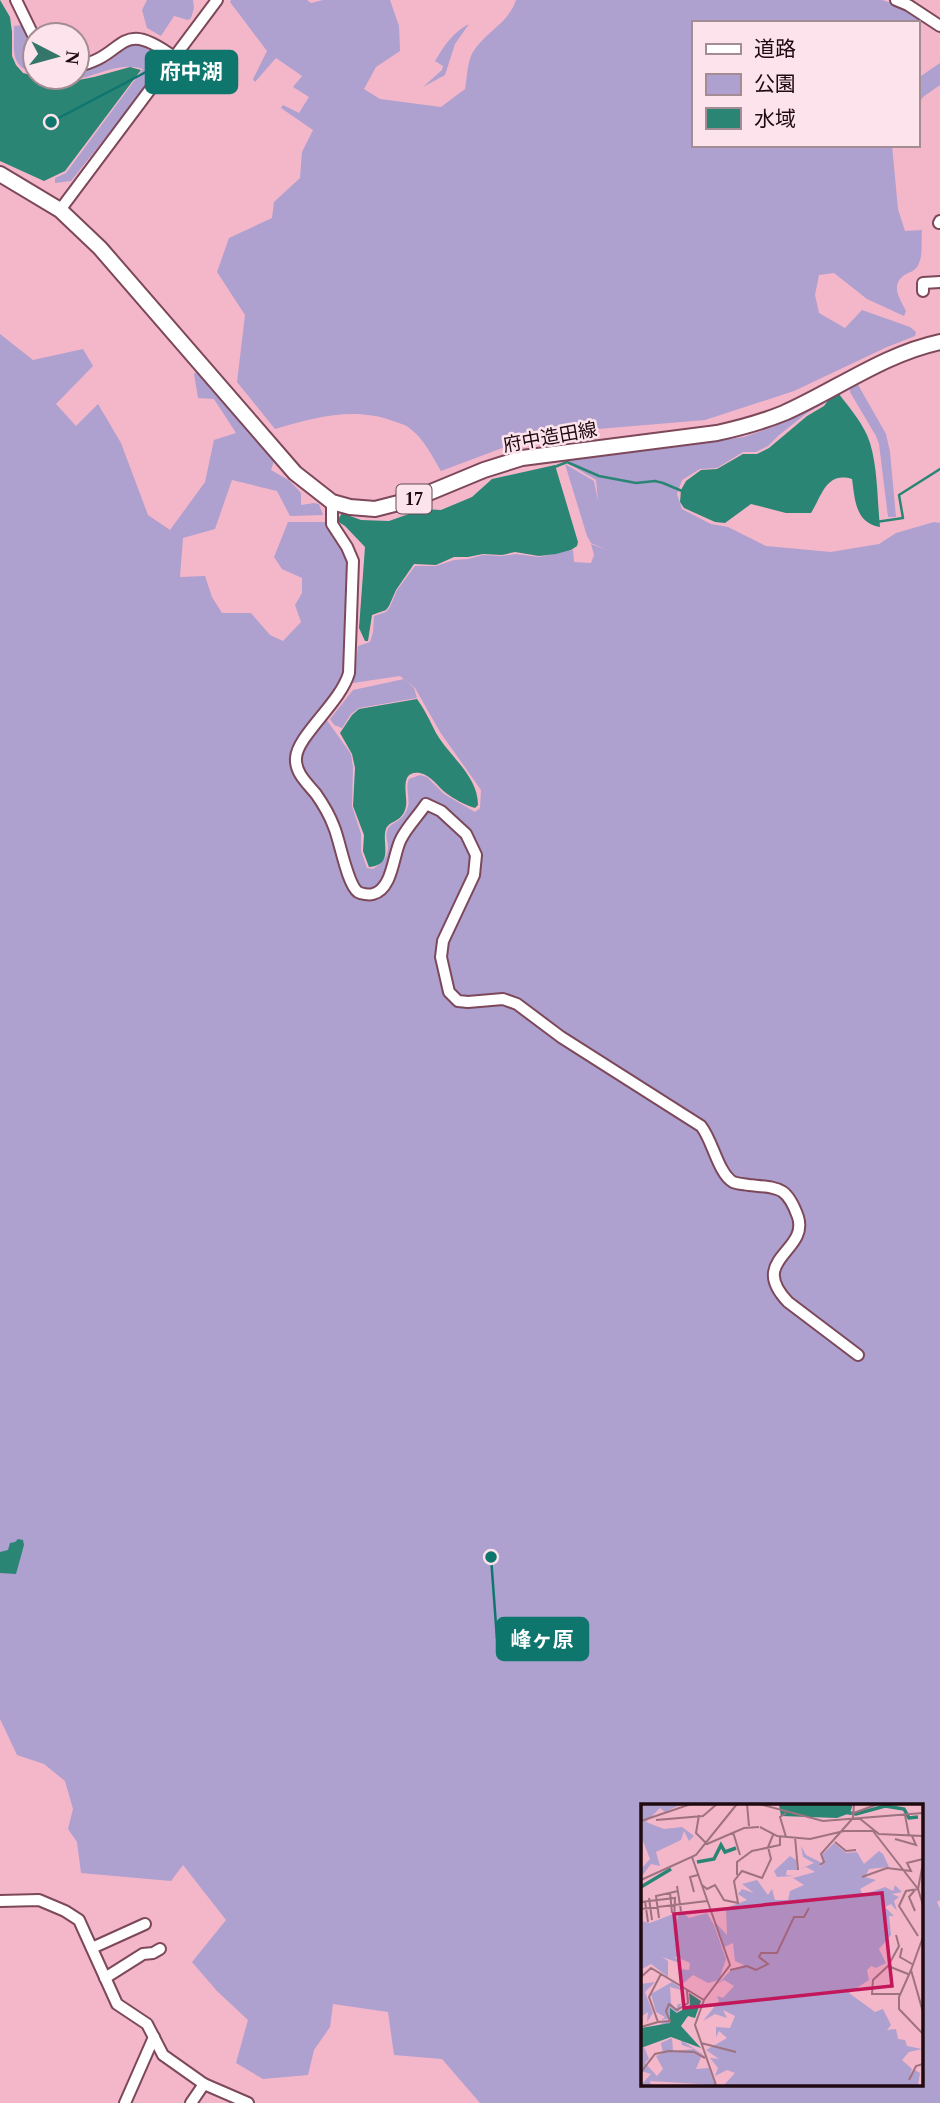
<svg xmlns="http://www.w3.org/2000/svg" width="940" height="2103" font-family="'Times New Roman','Noto Sans JP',serif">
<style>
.green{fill:#aea0cf;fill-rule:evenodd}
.water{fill:#2b8575}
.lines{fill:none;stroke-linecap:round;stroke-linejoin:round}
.stream{stroke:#2b8575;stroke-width:2.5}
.minor-casing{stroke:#7c485a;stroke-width:14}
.major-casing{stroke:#7c485a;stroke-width:18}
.minor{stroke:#fff;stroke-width:10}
.major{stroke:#fff;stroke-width:14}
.labels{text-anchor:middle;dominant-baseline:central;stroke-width:5;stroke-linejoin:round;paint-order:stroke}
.shield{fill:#fde3eb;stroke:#624b53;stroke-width:2}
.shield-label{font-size:18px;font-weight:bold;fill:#1f0a12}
.street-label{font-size:19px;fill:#1f0a12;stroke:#fde3eb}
.inset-river{fill:none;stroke:#2b8575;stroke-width:3.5}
.inset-road{fill:none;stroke:#9f7280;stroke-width:2}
.view{fill:#c2185b;fill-opacity:0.15;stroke:#c2185b;stroke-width:3.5}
.inset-edge{fill:none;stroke:#1f0a12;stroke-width:3.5}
.leader{fill:none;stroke:#0f766e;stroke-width:2.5}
.callout-dot{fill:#0f766e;stroke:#fde3eb;stroke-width:2.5}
.callout{fill:#0f766e;stroke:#0f766e;stroke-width:2.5}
.callout-label{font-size:21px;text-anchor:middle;font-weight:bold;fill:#fff}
</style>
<rect width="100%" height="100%" fill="#f4b7ca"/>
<g class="green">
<polygon points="147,0 193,0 194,8 191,18 188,20 174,16 161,36 147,28 142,10"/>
<path d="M231 0H307L311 3 323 0H390L399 26 400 51 376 67 364 89 380 99 441 107 465 89C467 79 467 66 471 56 481 34 508 25 516 0H882L906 8 925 21 880 23H693V145H892L898 209 905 231 922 230C921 239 923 255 919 263 916 272 908 272 903 276 890 287 901 300 906 311L904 316 867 299 834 273 819 275 815 295 819 313 845 328 862 310 910 327 916 332 915 336 887 347 794 391 705 420 598 429 505 447 441 471C432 456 423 437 408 427 404 424 398 423 393 421 354 406 313 418 275 429L237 382 245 315 217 272 229 238 272 218 274 202 300 178 302 152 313 130 281 108 283 105 299 113 309 97 293 87 302 76 276 58 255 82 253 79 267 51 230 2Z"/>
<path d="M469 24 455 44 445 75 423 87 442 70 443 66 435 61C444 46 453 32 469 24Z"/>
<path d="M23 25 35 47V74C8 65 15 49 14 26Z"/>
<path d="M142 41 170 56 71 181 55 183V178L66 173 143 69C118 61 96 77 72 80 63 82 53 79 44 77H77V70L108 62 127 43Z"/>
<polygon points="940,63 940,85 923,97 917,106 917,72 921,76"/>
<path d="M0 334 33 360 83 349 93 366 56 404 76 426 98 404 121 443 148 515 170 530 205 482 214 440 236 433 214 399 198 398 194 374 197 371 274 461 271 470 290 481 301 493V505L314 503 319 504 323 515 290 516 277 491 232 480 215 529 183 538 180 577 205 576 212 597 222 613H251L270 635 283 641 301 622 295 605 302 593V578L282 569 274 557 288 522H327L347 558 350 572 343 682 321 712 351 754 353 767 352 806 361 834V851L367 868 373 869C381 864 388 858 388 847 388 842 385 836 387 831 390 821 404 823 408 806 410 797 405 788 409 779L420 775 427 777 444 794 475 812 480 808 481 790 440 732 415 688 400 676 353 683 358 646 370 642 373 632 374 616 386 612 390 607 397 590 415 566H436L454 560 468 559 483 555 502 556 516 554 539 557 573 550 574 562 591 563 594 555 591 544 607 550 591 543 587 536 565 464 594 481 598 501 596 480 569 464 570 460 744 437 773 427 827 400 823 404 807 413 778 436 768 446 756 452H743L717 468 700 469 682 480 677 494 682 509 711 524 728 527 766 546 831 552 879 544 896 533 934 522 940 523V1900L937 1902 940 1909V2103H480L442 2059 394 2055 388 2012 333 2004 330 2027 314 2050 308 2075 263 2079 236 2063 248 2020 217 1991 192 1962 226 1920 183 1865 171 1881 81 1873 77 1842 68 1829 73 1809 65 1781 44 1764 17 1755 0 1719ZM642 1806H921V2084H642Z"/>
<polygon points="857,383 886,434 890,452 896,517 888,517 879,444 876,436 850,392 850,386"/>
<polygon points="404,679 414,688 417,698 359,708 351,714 342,728 334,725 330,719 353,690"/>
</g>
<g class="water">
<polygon points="0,0 10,17 12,32 12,56 16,65 23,73 63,83 94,77 130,67 141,70 65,171 44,181 0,161"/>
<path d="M839 394C849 407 860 420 867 435 878 460 877 499 880 527 855 523 855 499 852 479 826 471 822 496 811 513H786L751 504 725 523 715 522 684 508 680 502 681 490 686 481 701 470 717 469 743 454H757L769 448 807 416 824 406 829 399Z"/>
<polygon points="555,465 578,542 577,546 571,550 556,554 539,556 515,552 502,555 483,554 468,557 454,557 436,565 414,564 396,590 389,606 386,610 372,615 368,641 365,641 359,628 365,547 345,526 337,521 342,513 361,520 389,521 423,509 441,510 472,497 492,479"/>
<path d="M417 699C425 710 430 721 436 733 450 757 478 776 478 805L475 808C465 805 454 799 446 793 438 787 431 775 420 773 398 770 408 796 406 806 403 823 389 820 386 829 381 842 395 865 369 867L363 851 364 835 353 806 355 768 352 754 340 733 352 715 359 709Z"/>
<polygon points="18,1539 23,1540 24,1545 16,1574 0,1573 0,1552 8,1550 10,1543 15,1542"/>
</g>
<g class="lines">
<g class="stream">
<polyline points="552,468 567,462 599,476 636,483 655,481 663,483 682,491"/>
<polyline points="876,522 903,518 899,495 940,469"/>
</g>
<defs>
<g id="minor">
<polyline points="16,0 35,39"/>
<polyline points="896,0 908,5 940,26"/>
<path d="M77 66C127 57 117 15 174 57"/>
<polyline points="60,210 217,0"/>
<polyline points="939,223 940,221"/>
<polyline points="923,291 923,283 940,282"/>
<path d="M332 502V524L347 547 353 561 349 673C341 702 297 736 296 758 295 773 307 783 316 794 323 804 330 816 334 827 340 841 347 884 358 892 361 894 369 895 373 894 393 889 393 854 401 839 407 827 418 816 426 804L441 811 466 834 476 855 474 875 443 941 441 957 449 992 458 1001 468 1002 503 999 517 1004 561 1037 701 1126C713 1141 718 1173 733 1182 738 1184 743 1184 749 1185 779 1188 787 1186 798 1217 809 1252 747 1259 788 1302L858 1355"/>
<polyline points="0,1901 39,1900 65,1911 79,1920 117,2004 147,2024 163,2055 204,2084 191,2103"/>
<polyline points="92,1948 145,1924"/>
<polyline points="105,1978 143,1954 153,1953 160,1949"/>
<polyline points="204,2084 248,2103"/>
<polyline points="125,2103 154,2037"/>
</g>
<path id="major" d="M0 174 60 210 100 248 295 473 332 502 350 507 375 509 414 499 484 470 522 458 717 433C740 428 762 422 784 413 836 390 884 354 940 342"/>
</defs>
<use href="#minor" class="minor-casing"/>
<use href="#major" class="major-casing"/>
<use href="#minor" class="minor"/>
<use href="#major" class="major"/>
</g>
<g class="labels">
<rect class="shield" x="396.5" y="484.5" width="35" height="29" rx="5"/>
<g class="shield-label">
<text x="414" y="499">17</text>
</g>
<g class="street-label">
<text transform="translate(550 437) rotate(-10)">府中造田線</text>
</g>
</g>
<g transform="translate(641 1804)">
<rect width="282" height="282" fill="#f4b7ca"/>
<path d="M0 0H41L24 8 19 4 5 18 23 25 41 23 53 32 48 37 43 27 40 36 15 48 19 62 10 60 1 72 0 65 9 55 0 32ZM193 39 205 49 216 48 223 60 238 47 242 50 248 63 228 65 224 73 235 76 219 85 222 91 244 83 252 87 254 81 261 88 251 90 258 93 253 97 256 107 250 100 244 103 253 112H248L250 131 238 145 245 159 235 164 230 162 226 166 228 176 208 189 234 208 242 205 250 221 246 226 255 225 257 235 264 236 266 242 281 245 268 248 261 256 271 265 268 276 274 266 279 269 277 281H83L94 269 86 266 74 272 77 264 69 254 78 255 65 246 86 234 78 227 75 233V223L89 224 94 212 82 206 86 214 74 210 62 217 78 197 76 192 82 194 93 182 83 176 77 180 89 167 103 161 94 157 92 139 83 143 74 118 86 131 85 104 106 96 97 90 101 85 113 89 101 80 116 76 127 91 131 85 134 96H147L149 87 163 81 152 74 174 68 165 63 157 66 173 59 162 53 160 42 165 51 181 59 178 64 182 60 181 51ZM149 52 155 56 156 66H146L145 71 153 72 136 73 133 67ZM39 106 48 114 66 109 73 121 85 155 78 176 67 179 52 171 40 181 38 165 48 166 49 159 33 152 39 159 21 153 27 157V173L10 160 1 165 2 169 0 172V117L9 119 35 109 36 117ZM14 178 4 188 12 209 6 218 7 208 0 213V180ZM31 178 44 187 29 183 30 199 35 206 37 200H40L37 209 29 204 30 218 27 220 18 221 30 214 20 216 24 213 15 208 10 190ZM31 234 32 247 53 245 41 241 40 236 64 252 50 248 60 253 55 265 68 264 74 281 9 277 10 281H0L10 270 0 267V245L3 243 8 255 4 259 16 272 22 265 15 252 22 249 20 239Z" fill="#aea0cf"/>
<path d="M212 0 209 9 196 14 140 12 138 1ZM48 189 60 197 54 214 47 212 40 222 60 244 30 233 0 244V224L29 219V204L36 209 49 201Z" fill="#2b8575"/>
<path class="inset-river" d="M202 8 215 10 244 2 263 5 268 14 277 13M56 58 73 55 80 41 84 48 95 44M0 83 30 65"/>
<path class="inset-road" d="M106 0 108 22M118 0 182 17 282 9M210 10 237 0M58 11 55 29 66 40 103 24 118 23M264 11 268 32M218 14 238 30 282 32M15 16 62 12 76 0M0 17 50 0M119 23 136 32 169 35 203 27H232M232 27 277 85 265 87 258 102 277 132M92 28 99 51M145 33 139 13 145 9M154 33 157 66M254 35 275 41 271 32M194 38 205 47 215 46M51 53 89 161 63 196 54 221 75 281M282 59 277 85 282 101M179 61 183 58 180 50 212 14 213 0M96 71V58L111 47 139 41V32M221 73 246 64 270 67 266 59 282 55M0 76 55 51 96 0M61 81 66 85 74 81 83 96 97 99 93 77 101 67 121 74 130 55 127 43 132 31M36 82 40 107M274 86 268 93 274 107M29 88 31 109M53 88 49 73 57 71M8 94 11 116M4 97 7 118M0 98 34 94 33 117M0 105 66 97M18 114 15 92 37 87M282 133 270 166 282 208M261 144 259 153 271 160M247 162 258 142 255 131M89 166 106 162 115 166 127 160 118 153 120 149H136L153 113H163L168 104M270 166 258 193V205L282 230M0 173 10 164 63 196M230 190H259M231 190 232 176 247 162 267 170M17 218 29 217 25 207 28 200 36 206 47 199 46 186M0 223 17 218 8 193 20 170M60 239 95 248M0 268 14 250 28 247 53 248 64 254M268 276 275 262 282 260"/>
<path class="view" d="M241 89 251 182 43 204 33 110Z"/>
<rect width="282" height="282" class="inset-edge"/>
</g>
<path class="leader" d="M51 122L146 72M491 1557L497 1639"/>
<g class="callout-dot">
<circle cx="51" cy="122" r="7"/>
<circle cx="491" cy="1557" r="7"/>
</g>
<g class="callout">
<rect x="146" y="51" width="91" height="42" rx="7"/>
<rect x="497" y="1618" width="91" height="42" rx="7"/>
</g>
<g class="callout-label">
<text x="191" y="79">府中湖</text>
<text x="542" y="1647">峰ヶ原</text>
</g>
<rect x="692" y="21" width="228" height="126" fill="#fde3eb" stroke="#a48c94" stroke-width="2"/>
<rect x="706" y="44" width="35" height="10" fill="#ffffff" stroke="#a48c94" stroke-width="2"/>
<text x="754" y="56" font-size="21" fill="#1f0a12">道路</text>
<rect x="706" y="74" width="35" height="21" fill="#aea0cf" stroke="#a48c94" stroke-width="2"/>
<text x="754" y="91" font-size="21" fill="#1f0a12">公園</text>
<rect x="706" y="108" width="35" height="21" fill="#2b8575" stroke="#a48c94" stroke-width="2"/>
<text x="754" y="126" font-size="21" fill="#1f0a12">水域</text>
<g transform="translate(56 56) rotate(96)"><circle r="33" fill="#fde3eb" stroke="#a48c94" stroke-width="2"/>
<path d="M0-5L12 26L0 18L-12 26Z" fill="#34776a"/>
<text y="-10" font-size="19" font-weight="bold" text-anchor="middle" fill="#1f0a12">N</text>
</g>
</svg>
